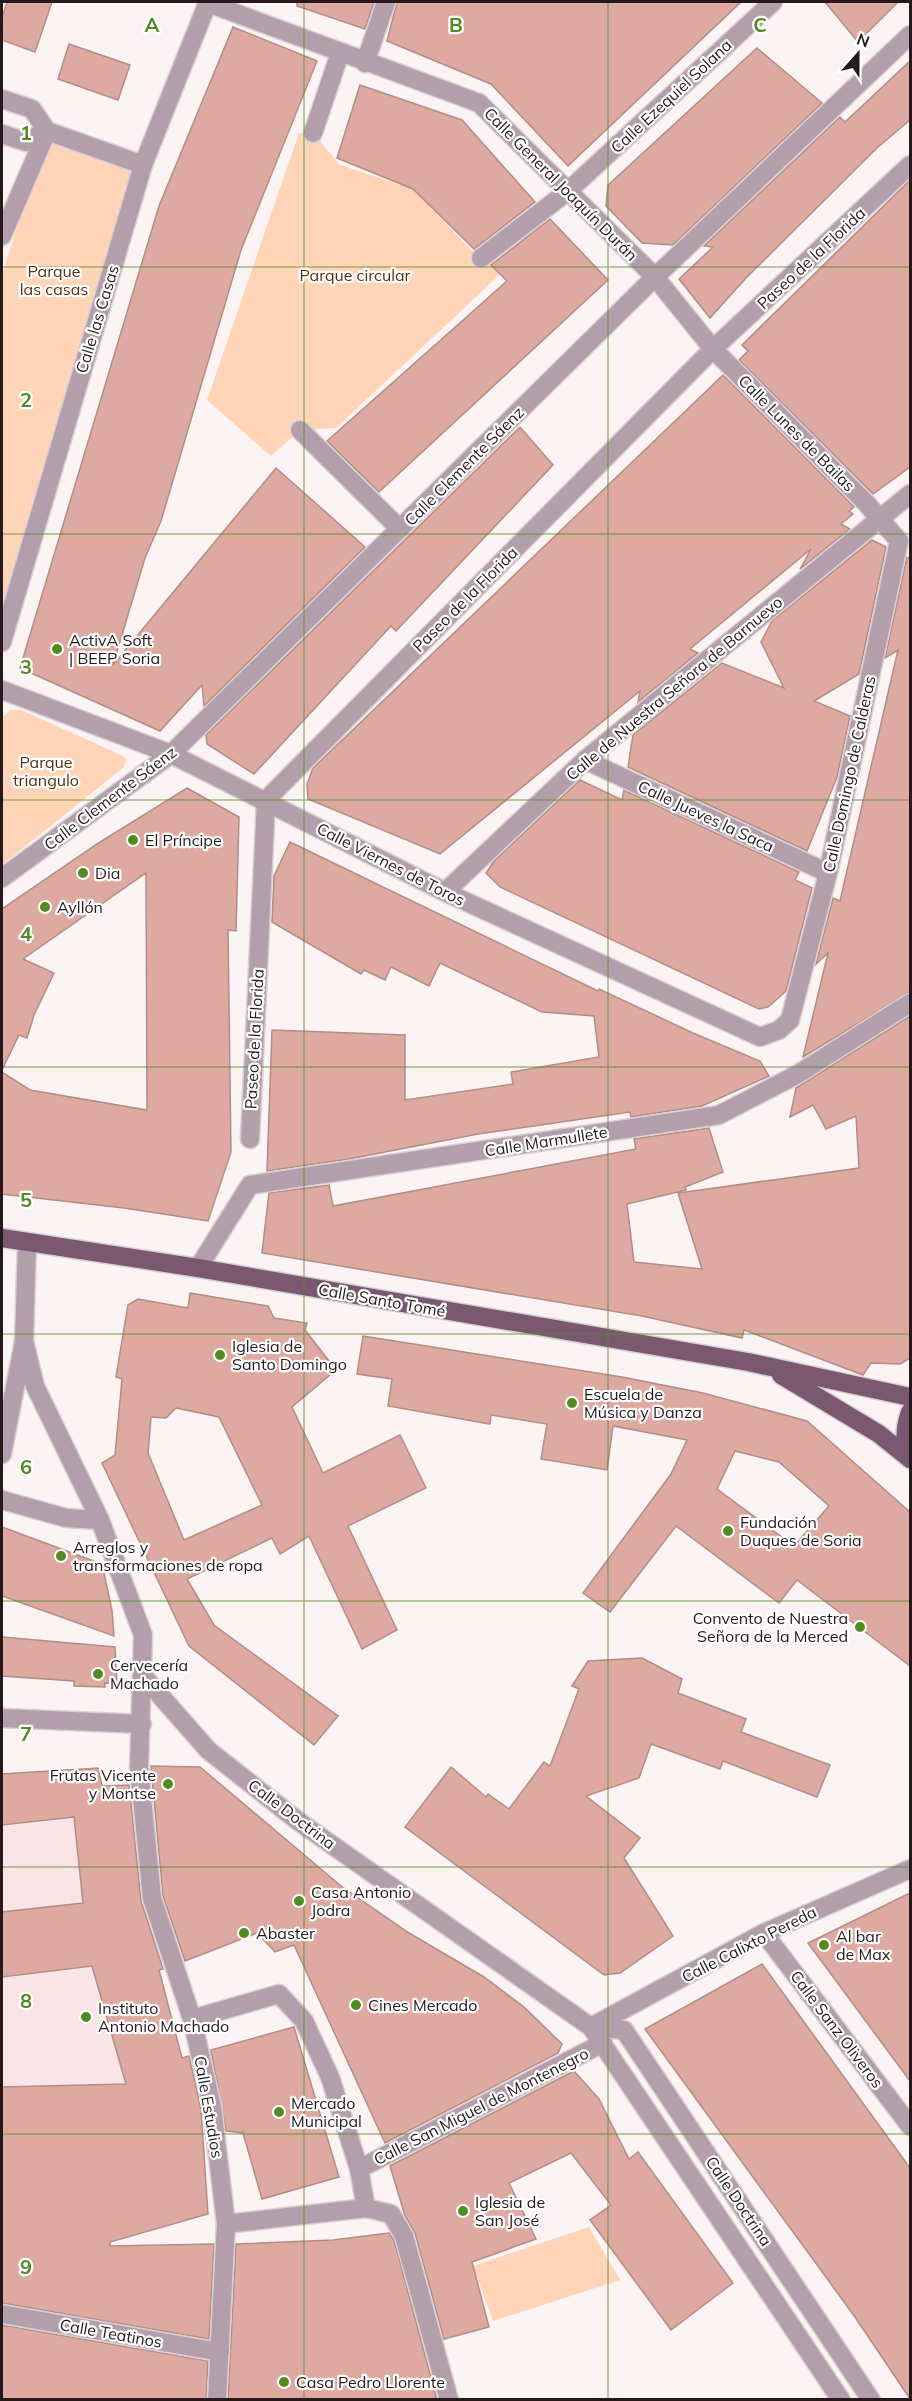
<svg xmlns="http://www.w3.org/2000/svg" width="912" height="2401" font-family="Mulish,sans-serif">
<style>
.built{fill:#f9e4e8}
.green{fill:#ffd4b7}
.building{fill:#dea9a0;stroke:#b28d86;stroke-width:1.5;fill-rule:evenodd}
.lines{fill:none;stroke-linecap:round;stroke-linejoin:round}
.street-casing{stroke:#dad0d2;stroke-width:21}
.primary-casing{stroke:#dad0d2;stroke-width:21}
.street{stroke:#b39fac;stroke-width:18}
.primary{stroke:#7a5970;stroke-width:18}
.grid{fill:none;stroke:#538a24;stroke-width:1.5;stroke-opacity:0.55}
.poi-dot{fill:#538a24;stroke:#fff;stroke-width:2}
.labels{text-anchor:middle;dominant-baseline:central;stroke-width:4.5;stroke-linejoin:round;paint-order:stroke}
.street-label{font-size:16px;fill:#26181b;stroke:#fff}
.park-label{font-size:16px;fill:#592f0d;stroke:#fff}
.poi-label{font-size:16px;fill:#26181b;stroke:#fff;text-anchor:start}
.grid-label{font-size:20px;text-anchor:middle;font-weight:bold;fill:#538a24;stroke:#fff;stroke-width:4.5;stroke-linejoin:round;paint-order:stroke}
</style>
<rect width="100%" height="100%" fill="#fcf3f5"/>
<polygon class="built" points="98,1768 102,1786 128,1785 143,1910 200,2129 111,2147 2,2148 2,1774"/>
<g class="green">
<polygon points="47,131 143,165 2,642 2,275"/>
<polygon points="299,133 313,133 340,165 413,189 474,253 510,265 336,428 300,430 271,456 207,400"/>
<polygon points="10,710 21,710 123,756 126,760 124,767 2,865 2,718"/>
<polygon points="589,2227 620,2280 493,2321 473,2266"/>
</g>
<g class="building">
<polygon points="7,2 52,2 35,52 2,40 2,18"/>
<polygon points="297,2 374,2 365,29 297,6"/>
<polygon points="397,2 741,2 568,166 491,84 387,41"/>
<polygon points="825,2 898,2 858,42"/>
<polygon points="233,27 317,61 241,250 161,521 145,558 113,665 276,468 365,547 204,706 202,685 160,731 20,668 159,206"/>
<polygon points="69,44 130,65 118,100 58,79"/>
<polygon points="757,48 822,103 673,245 642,243 606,206 608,185"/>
<polygon points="910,61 910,120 877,148 746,278 710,318 679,279 713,247 704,246 840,117 845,122"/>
<polygon points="360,85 462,120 535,202 474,249 413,189 337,158"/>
<polygon points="910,180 910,467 873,494 739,360 748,351 742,345"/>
<polygon points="550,219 608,280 379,492 327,441 507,281 491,265"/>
<polygon points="723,375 854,507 849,511 853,514 841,524 850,529 800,569 811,549 690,649 698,653 638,702 640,691 440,854 308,799 307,784 313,768"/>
<polygon points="520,427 553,465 396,631 391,626 254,774 207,744 206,735"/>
<polygon points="872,540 886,547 859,674 814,701 850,716 837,777 807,851 628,767 633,735 722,663 784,688 761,642 772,621"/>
<polygon points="907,557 910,559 910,992 803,1057 828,953 816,964 833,898 840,901 898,650 885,658"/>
<polygon points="580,780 622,800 624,790 799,872 795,880 812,888 786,991 768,1007 759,1009 500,887 486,873 494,861"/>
<polygon points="187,788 239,817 236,931 228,930 231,1152 208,1221 124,1208 2,1194 2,1072 30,1090 147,1110 146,873 23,959 54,973 34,1015 27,1038 19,1035 2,1070 2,909 97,844"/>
<polygon points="290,842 598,991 599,989 693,1033 760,1061 769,1076 702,1106 631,1117 630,1112 478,1134 349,1159 267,1171 272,1030 405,1035 405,1100 513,1084 511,1072 599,1057 594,1016 542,1012 440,963 429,986 391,967 385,980 364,970 361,974 272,922 274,876"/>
<polygon points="910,1016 910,1358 900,1364 871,1363 863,1375 744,1330 742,1338 642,1316 262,1253 269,1193 329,1185 333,1206 636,1149 634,1139 709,1128 723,1172 685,1187 686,1190 627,1204 634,1262 702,1269 678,1193 859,1168 856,1116 826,1129 813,1105 790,1117 796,1088"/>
<path d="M190 1293 268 1306 274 1318 307 1323 305 1330 336 1370 292 1407 323 1473 400 1435 426 1488 348 1526 397 1630 362 1649 309 1536 280 1554 272 1538 187 1579 214 1625 338 1716 314 1745 189 1646 102 1463 115 1455 122 1379 116 1377 128 1305 138 1299 188 1308ZM176 1408 219 1417 262 1505 184 1540 148 1453 151 1417 166 1418Z"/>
<path d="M363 1336 622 1377 703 1393 807 1421 910 1512V1666L797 1580 779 1603 676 1526 610 1612 583 1593 671 1474 687 1440 613 1426 607 1470 541 1459 547 1424 491 1415 490 1424 388 1406 392 1379 357 1374ZM735 1451 779 1462 829 1506 794 1546 717 1489Z"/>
<polygon points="2,1527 102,1564 112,1610 114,1636 2,1596"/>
<polygon points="2,1637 115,1647 117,1684 105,1683 105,1687 74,1686 74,1681 2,1676"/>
<polygon points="642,1658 682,1679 678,1693 746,1719 741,1732 830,1765 817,1797 723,1761 720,1769 651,1744 639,1778 586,1796 640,1838 624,1858 673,1936 620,1973 604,1975 405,1827 451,1767 486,1797 488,1794 509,1809 544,1762 550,1766 579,1689 572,1686 588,1661"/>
<polygon points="151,1766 200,1767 341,1886 409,1933 484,1977 524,2007 562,2044 558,2053 385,2143 294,1945 275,1952 257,1933 185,1961 163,1896"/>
<polygon points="98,1768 102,1786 129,1785 141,1901 163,1969 159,1970 182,2058 189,2056 201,2109 208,2214 110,2242 110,2246 214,2244 209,2339 2,2303 2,2087 126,2084 92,1966 2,1977 2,1912 83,1903 74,1817 2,1825 2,1774"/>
<polygon points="910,1893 910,2081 808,1943"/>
<polygon points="762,1964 910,2168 910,2399 855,2317 645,2029"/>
<polygon points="294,2027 339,2177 262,2199 243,2133 226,2131 211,2050"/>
<polygon points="574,2071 599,2099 629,2159 638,2152 733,2283 671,2330 590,2220 611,2205 571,2153 509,2183 536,2239 472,2262 489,2327 444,2339 415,2233 405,2216 390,2166"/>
<polygon points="389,2233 394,2240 437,2400 228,2400 236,2244 333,2240"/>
<polygon points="2,2325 208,2361 206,2400 2,2400"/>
</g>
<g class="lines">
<defs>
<g id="street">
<polyline points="365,63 386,2"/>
<polyline points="2,99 32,109 47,131 143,165"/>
<polyline points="313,133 340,53"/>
<polyline points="2,134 26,142 47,131"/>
<polyline points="2,236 47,131"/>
<polyline points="481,258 568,191 773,2"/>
<polyline points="300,430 400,529"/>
<polyline points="2,642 143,165 208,2"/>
<polyline points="2,690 171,754 445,892 760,1037 779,1030 790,1020 828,873 899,541 867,504 713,349 655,277 479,103 208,3"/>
<polyline points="585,760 828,873"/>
<polyline points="2,878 171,754 655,277 910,35"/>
<polyline points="445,892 585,760 910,494"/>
<polyline points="250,1139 266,800 713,349 910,165"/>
<polyline points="198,1268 250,1185 719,1115 798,1074 910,1003"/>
<polyline points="24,1341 35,1386 100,1520 143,1635 139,1768 152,1898 192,2019 212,2107 226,2224 217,2400"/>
<polyline points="2,1454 24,1341 27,1243"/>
<polyline points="2,1500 66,1518 100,1520"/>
<polyline points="144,1677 208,1750 298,1821 591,2027 841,2400"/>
<polyline points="2,1718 142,1724"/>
<polyline points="764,1933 910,2126"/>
<polyline points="192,2019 279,1994 304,2021 330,2077 359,2169 366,2208 226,2224"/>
<polyline points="591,2027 624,2030 871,2400"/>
<polyline points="591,2027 764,1933 910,1869"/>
<polyline points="359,2169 603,2043"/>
<polyline points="366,2208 391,2214 404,2236 449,2400"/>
<polyline points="2,2314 220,2352"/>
</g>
<g id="primary">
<polyline points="2,1238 198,1268 748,1362 910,1397"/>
<polyline points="781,1375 879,1434 910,1459"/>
<path d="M910 1412C904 1429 904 1441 910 1459"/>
</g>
</defs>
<use href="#street" class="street-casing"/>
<use href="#primary" class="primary-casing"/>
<use href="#street" class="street"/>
<use href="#primary" class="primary"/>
</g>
<path class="grid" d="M304 2V2400M608 2V2400M2 267H910M2 534H910M2 800H910M2 1067H910M2 1334H910M2 1601H910M2 1867H910M2 2134H910"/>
<g class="poi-dot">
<circle cx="57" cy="649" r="6"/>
<circle cx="133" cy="840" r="6"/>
<circle cx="83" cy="873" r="6"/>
<circle cx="45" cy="907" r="6"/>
<circle cx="220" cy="1355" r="6"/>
<circle cx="572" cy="1403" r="6"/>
<circle cx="728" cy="1531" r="6"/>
<circle cx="61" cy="1556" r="6"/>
<circle cx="860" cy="1627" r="6"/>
<circle cx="98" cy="1674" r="6"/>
<circle cx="168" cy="1784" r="6"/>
<circle cx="299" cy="1901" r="6"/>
<circle cx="244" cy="1933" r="6"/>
<circle cx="824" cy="1945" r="6"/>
<circle cx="356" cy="2005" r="6"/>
<circle cx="86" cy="2017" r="6"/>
<circle cx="279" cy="2112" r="6"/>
<circle cx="463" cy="2211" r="6"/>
<circle cx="284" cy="2382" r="6"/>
</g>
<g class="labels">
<g class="street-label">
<text transform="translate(671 96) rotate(-43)">Calle Ezequiel Solana</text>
<text transform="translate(561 184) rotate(45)">Calle General Joaquín Durán</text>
<text transform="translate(811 258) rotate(-43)">Paseo de la Florida</text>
<text transform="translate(97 319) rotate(-73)">Calle las Casas</text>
<text transform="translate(797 433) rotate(45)">Calle Lunes de Bailas</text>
<text transform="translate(464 466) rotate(-45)">Calle Clemente Sáenz</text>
<text transform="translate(465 599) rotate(-45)">Paseo de la Florida</text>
<text transform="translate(674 688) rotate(-40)">Calle de Nuestra Señora de Barnuevo</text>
<text transform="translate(849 774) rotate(-78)">Calle Domingo de Calderas</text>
<text transform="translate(110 798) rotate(-37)">Calle Clemente Sáenz</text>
<text transform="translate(706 816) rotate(25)">Calle Jueves la Saca</text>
<text transform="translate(391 864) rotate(27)">Calle Viernes de Toros</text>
<text transform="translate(254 1039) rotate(-87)">Paseo de la Florida</text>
<text transform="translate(546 1141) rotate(-9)">Calle Marmullete</text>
<text transform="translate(382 1300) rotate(10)">Calle Santo Tomé</text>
<text transform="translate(292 1814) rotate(37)">Calle Doctrina</text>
<text transform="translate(749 1944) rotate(-27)">Calle Calixto Pereda</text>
<text transform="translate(837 2029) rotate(53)">Calle Sanz Oliveros</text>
<text transform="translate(481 2106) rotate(-27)">Calle San Miguel de Montenegro</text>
<text transform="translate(209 2107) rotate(80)">Calle Estudios</text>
<text transform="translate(739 2201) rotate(56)">Calle Doctrina</text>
<text transform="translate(111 2333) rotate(10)">Calle Teatinos</text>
</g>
<g class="park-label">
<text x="54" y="271">Parque<tspan x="54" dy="18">las casas</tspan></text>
<text x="355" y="275">Parque circular</text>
<text x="46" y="762">Parque<tspan x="46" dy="18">triangulo</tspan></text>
</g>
<g class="poi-label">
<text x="69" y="640">ActivA Soft<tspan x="69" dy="18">| BEEP Soria</tspan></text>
<text x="145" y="840">El Príncipe</text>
<text x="95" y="873">Dia</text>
<text x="57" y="907">Ayllón</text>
<text x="232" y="1346">Iglesia de<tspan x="232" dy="18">Santo Domingo</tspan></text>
<text x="584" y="1394">Escuela de<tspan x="584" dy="18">Música y Danza</tspan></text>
<text x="740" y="1522">Fundación<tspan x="740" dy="18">Duques de Soria</tspan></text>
<text x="73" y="1547">Arreglos y<tspan x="73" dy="18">transformaciones de ropa</tspan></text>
<text x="848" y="1618" text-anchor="end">Convento de Nuestra<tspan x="848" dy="18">Señora de la Merced</tspan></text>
<text x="110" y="1665">Cervecería<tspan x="110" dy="18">Machado</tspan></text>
<text x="156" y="1775" text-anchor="end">Frutas Vicente<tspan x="156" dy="18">y Montse</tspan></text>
<text x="311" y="1892">Casa Antonio<tspan x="311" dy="18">Jodra</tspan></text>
<text x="256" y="1933">Abaster</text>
<text x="836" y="1936">Al bar<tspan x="836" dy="18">de Max</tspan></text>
<text x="368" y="2005">Cines Mercado</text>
<text x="98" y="2008">Instituto<tspan x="98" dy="18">Antonio Machado</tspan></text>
<text x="291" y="2103">Mercado<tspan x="291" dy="18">Municipal</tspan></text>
<text x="475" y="2202">Iglesia de<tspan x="475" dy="18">San José</tspan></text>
<text x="296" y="2382">Casa Pedro Llorente</text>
</g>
</g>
<g class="grid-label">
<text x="152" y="32">A</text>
<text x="456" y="32">B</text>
<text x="760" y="32">C</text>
<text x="26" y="140">1</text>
<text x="26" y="407">2</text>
<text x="26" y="674">3</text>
<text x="26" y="941">4</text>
<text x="26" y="1207">5</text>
<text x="26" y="1474">6</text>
<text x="26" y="1741">7</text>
<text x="26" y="2008">8</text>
<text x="26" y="2274">9</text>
</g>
<rect width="912" height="2401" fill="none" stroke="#26181b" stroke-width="6"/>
<g transform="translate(858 54) rotate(21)" stroke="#ffffff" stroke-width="4.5" paint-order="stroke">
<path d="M0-4.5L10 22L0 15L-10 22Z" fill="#26181b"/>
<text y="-9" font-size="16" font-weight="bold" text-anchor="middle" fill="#26181b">N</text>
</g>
</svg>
